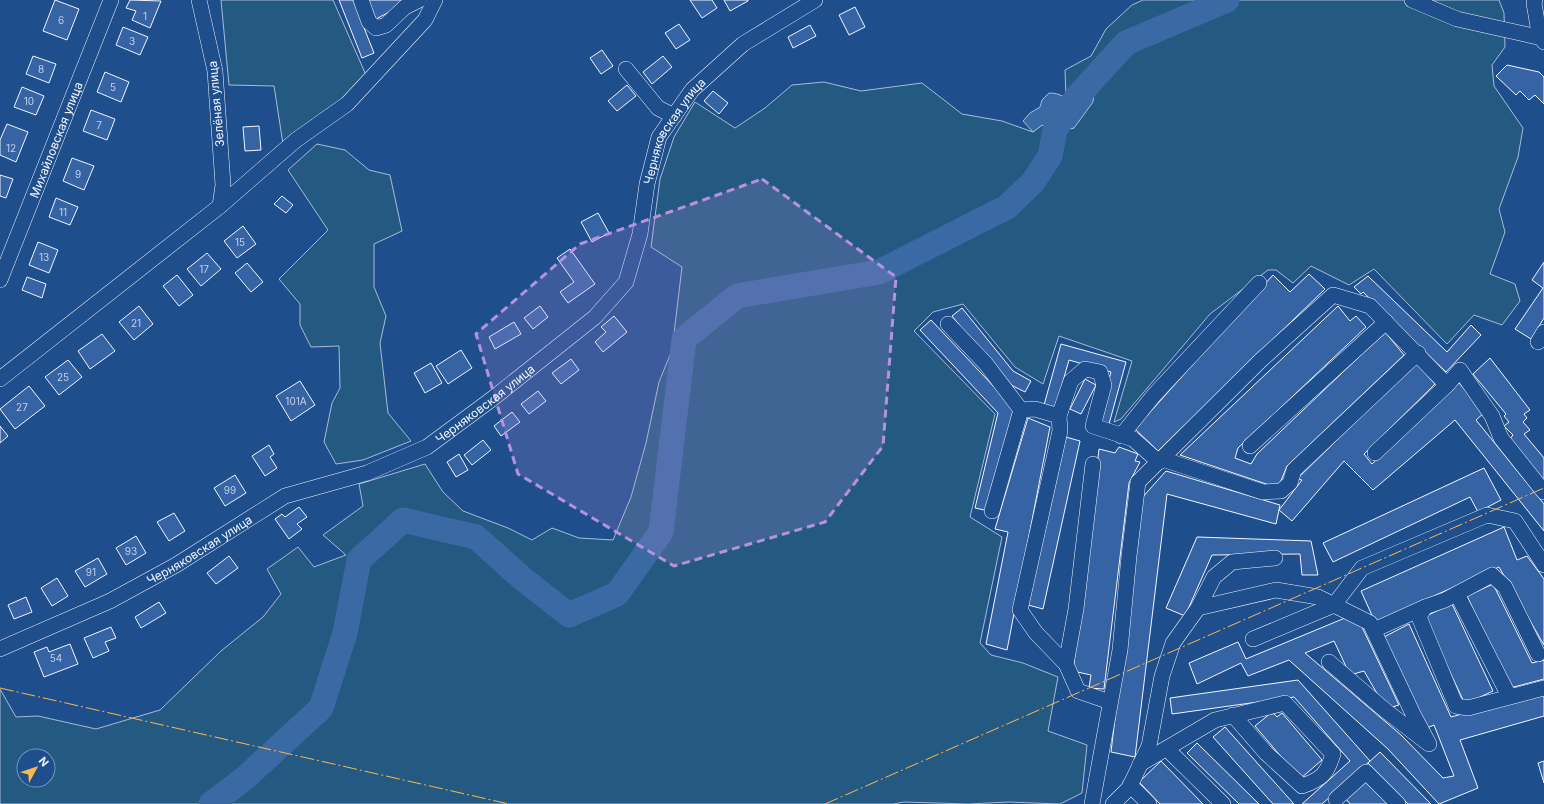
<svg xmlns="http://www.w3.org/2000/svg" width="1544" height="804" font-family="Inter,sans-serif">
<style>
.green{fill:#245a82;stroke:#a8bbd7;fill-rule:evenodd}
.water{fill:#3b69a3;stroke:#a8bbd7}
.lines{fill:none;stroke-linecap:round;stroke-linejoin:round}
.river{stroke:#3b69a3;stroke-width:25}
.building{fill:#3563a3;stroke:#f2f6ff}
.minor-casing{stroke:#f2f6ff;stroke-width:16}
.minor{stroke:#1f4e8c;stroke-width:15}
.power{stroke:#ffb74d;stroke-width:1;stroke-dasharray:14 3 2 3;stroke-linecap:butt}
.marked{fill:#b691df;fill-opacity:0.2;stroke:#b691df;stroke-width:3;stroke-dasharray:8 5;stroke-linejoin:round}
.labels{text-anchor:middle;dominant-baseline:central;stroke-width:3;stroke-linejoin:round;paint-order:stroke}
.number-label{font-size:10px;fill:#c3d1e8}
.street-label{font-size:12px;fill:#f2f6ff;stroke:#1f4e8c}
</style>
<rect width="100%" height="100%" fill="#1f4e8c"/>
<g class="green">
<polygon points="221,0 333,0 366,75 347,100 283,144 274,86 229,85"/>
<path d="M1143 0H1499L1504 13 1505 47 1492 65 1494 86 1523 128 1518 157 1499 209 1505 232 1490 274 1515 284 1520 301 1502 325 1474 315 1447 344 1374 269 1349 285 1311 266 1293 283 1276 270H1268L1210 314 1121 419 1114 422 1132 361 1059 336 1043 384 1015 367 963 304 933 312 914 331 995 414 970 517 1002 537 980 643 991 655 1023 663 1058 677 1048 731 1087 745 1082 793 1060 804 1009 802 968 804 904 802 893 804H0V689L16 717 38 716 96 729 160 710 221 651 263 617 281 594 267 569 298 547 314 567 346 555 323 535 363 506 359 484 425 464 443 492 463 511 508 528 532 540 552 528 579 538 613 540 631 497 646 443 659 382 672 350 682 267 651 247 660 179 674 137 695 102 735 128 765 108 792 85 824 82 861 91 922 83 962 114 1002 121 1033 132 1042 125C1053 132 1061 131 1074 128L1076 106 1066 97 1065 70 1091 56 1106 29 1132 5ZM24 756H48V780H24Z"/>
<polygon points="317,144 345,150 369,170 390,175 402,231 374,244 374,287 386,316 380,343 388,413 411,441 363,460 336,464 324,442 332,403 340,388 339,346 311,347 300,325 300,304 279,279 328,230 288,170"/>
</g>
<path class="water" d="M1087 81 1095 82 1093 102 1074 128 1060 131 1050 130 1042 125 1033 132 1023 121 1030 113 1040 107 1042 100 1049 93C1061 93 1066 98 1076 105Z"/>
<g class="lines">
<polyline class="river" points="211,804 245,778 321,708 345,633 359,560 403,520 476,537 523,579 569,615 617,594 661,532 684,339 737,296 879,272 1007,207 1033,182 1050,156 1055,130 1076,98 1126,43 1227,0"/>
</g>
<g class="building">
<polygon points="55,0 79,9 67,40 43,31"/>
<polygon points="130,0 161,1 150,28 132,20 136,11 126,8"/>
<polygon points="339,0 353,0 374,53 362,58"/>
<polygon points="366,0 406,0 408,2 376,19"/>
<polygon points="690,0 712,0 717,8 702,18"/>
<polygon points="724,0 748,0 748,1 730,11"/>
<polygon points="855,7 865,27 849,35 839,15"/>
<polygon points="679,24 690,40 676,49 665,33"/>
<polygon points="810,25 816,36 793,48 788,37"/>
<polygon points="123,27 148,37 140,55 116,45"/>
<polygon points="602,50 613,66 601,74 590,58"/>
<polygon points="33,56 56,64 49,83 26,74"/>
<polygon points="663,56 672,67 652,84 643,72"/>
<polygon points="1507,65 1539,72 1544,77 1544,104 1535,95 1529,100 1520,91 1516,95 1496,76"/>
<polygon points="105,72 129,82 121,102 97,92"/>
<polygon points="627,85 636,96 617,111 608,101"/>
<polygon points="22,87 44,96 36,115 14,107"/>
<polygon points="713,91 728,103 719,114 704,101"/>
<polygon points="91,110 115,119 107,140 83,131"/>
<polygon points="7,124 28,132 16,162 0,155 0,140"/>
<polygon points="259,126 261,150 245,151 243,127"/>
<polygon points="72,158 94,166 84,190 63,181"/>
<polygon points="0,175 13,179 6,198 0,196"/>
<polygon points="282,196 293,205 286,213 274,204"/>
<polygon points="56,198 78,207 70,225 49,217"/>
<polygon points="598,213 609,233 592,242 581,222"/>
<polygon points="243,226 256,244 237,258 224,241"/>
<polygon points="38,242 58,250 49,273 29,265"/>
<polygon points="570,249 595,284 568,303 560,292 574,282 557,258"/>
<polygon points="207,253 221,269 201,286 187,269"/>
<polygon points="1544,262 1544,318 1531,339 1515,329 1543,288 1532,280"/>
<polygon points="247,263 263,282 251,292 235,273"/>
<polygon points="1309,274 1325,289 1158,451 1135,429 1273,275 1290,292"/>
<polygon points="177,275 193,295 179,306 163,286"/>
<polygon points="1368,276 1447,352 1471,325 1481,335 1446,372 1363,292 1361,294 1354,287"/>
<polygon points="27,277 46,284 42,298 22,290"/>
<polygon points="139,306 153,324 134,340 119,322"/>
<polygon points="540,306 548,317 533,329 524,318"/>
<polygon points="1338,306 1350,321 1356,316 1366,327 1238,448 1235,458 1251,464 1257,454 1385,332 1404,355 1287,466 1278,488 1180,455"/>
<polygon points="962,308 1013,371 1031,381 1025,392 1005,382 952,316"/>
<polygon points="614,316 627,332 603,352 595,342 606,332 601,327"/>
<polygon points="931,320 1014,408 989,511 975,508 998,413 920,330"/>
<polygon points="514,322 521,334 495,349 489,337"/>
<polygon points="102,334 115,351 90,369 78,351"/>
<polygon points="1061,344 1126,362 1109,424 1097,421 1111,372 1069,360 1055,409 1044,405"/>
<polygon points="461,350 472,368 448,384 436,366"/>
<polygon points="1490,358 1530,410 1524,414 1527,418 1523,422 1530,430 1524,434 1544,458 1544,481 1509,440 1513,435 1504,426 1509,422 1504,416 1506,414 1473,374"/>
<polygon points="571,359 579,370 561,384 552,373"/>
<polygon points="68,360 82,377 59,395 45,377"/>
<polygon points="431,363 442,383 425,393 414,373"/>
<polygon points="1416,363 1435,384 1364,454 1372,464 1459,383 1485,412 1476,420 1544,504 1544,531 1455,420 1373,490 1344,461 1292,521 1279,510 1302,480 1297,479"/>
<polygon points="1085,379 1096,385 1081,414 1070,409"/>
<polygon points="300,381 315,405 291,421 276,396"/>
<polygon points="29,386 45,406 15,429 0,409"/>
<polygon points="538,391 546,401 529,414 521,404"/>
<polygon points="512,412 520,422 501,436 494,426"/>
<polygon points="1028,418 1050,427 1007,650 986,644 1008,532 995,529"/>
<polygon points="0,426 8,436 0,443"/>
<polygon points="1066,437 1080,441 1043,609 1028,605"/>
<polygon points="483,440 491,450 472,465 464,455"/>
<polygon points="269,445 274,454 270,457 277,468 265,476 252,456"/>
<polygon points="1119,447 1138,454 1135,461 1140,462 1129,483 1104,689 1089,688 1091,675 1073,671 1099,449 1115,453"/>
<polygon points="459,454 468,470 456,477 447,462"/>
<polygon points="1484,468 1501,500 1478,512 1470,497 1333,562 1323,543"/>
<polygon points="1166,471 1280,505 1276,524 1167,494 1135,757 1111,752 1141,499"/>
<polygon points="235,475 246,493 225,506 214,488"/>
<polygon points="299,507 307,517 297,524 302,529 289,539 275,519 282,514 285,517"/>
<polygon points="174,513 185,531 169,541 157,522"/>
<polygon points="1504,527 1517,560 1527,556 1544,579 1544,645 1499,567 1375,622 1361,591"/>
<polygon points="136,536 146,553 126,565 116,548"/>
<polygon points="1197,537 1311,541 1318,575 1302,575 1300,554 1212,555 1185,616 1166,608"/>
<polygon points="229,556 238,568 216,584 207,573"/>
<polygon points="98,558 107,574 85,587 75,571"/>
<polygon points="57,578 68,596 52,606 41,588"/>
<polygon points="1493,584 1532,663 1544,660 1544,679 1510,688 1467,596"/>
<polygon points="26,597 32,612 14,619 8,605"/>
<polygon points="159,602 166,613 141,628 135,617"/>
<polygon points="1452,604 1493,691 1465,704 1424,617"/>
<polygon points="1345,618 1362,627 1399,705 1386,709 1364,671 1350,675 1334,641 1305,653 1401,735 1443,778 1454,776 1434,725 1427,728 1384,637 1409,624 1451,717 1544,691 1544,716 1460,740 1478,788 1439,804 1388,749 1289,660 1248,676 1241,663 1197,684 1189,663 1238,642 1246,659"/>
<polygon points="111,627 116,638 105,642 109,651 93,658 84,638"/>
<polygon points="70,644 78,664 44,677 34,652 47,647 49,652"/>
<polygon points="1298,680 1370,761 1322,804 1302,804 1350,761 1294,697 1172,714 1170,698"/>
<polygon points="1272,712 1277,717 1282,713 1322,760 1300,779 1255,726"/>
<polygon points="1225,727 1294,804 1273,804 1213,737"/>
<polygon points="1197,743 1259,804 1239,804 1187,753"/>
<polygon points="1380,752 1431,804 1408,804 1368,763"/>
<polygon points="1161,761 1203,804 1160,804 1139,782"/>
<polygon points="1544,761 1544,783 1538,763"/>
<polygon points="1365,779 1390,804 1350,804 1345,798"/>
</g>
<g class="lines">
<defs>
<g id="minor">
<polyline points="361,0 369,22 376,28 386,25 405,7 419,0"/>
<polyline points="1412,0 1457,19 1542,38"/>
<polyline points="1535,0 1534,3 1539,33 1544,42"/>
<polyline points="626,69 658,108 674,116"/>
<polyline points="220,206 296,140 347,104 425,20 435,0"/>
<path id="s1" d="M0 280 111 0"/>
<polyline points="948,324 986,364 1021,410"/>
<polyline points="1538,342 1544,332"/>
<polyline points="0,379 220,206 223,185 215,71 199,0"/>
<polyline points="1447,385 1460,370 1492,416 1501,438 1544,492"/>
<polyline points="1059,416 1071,381 1085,369 1100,372 1104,385 1093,426 1133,439 1159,462"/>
<polyline points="1121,436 1154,395 1259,283"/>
<polyline points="1250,446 1386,322"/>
<polyline points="1162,459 1263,492 1281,491 1290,483 1294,470 1418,353"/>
<polyline points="1093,464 1076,609 1066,664 1078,691 1110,702"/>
<polyline points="992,511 1021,410 1035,409 1059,416 1060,431 1020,610 1036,633 1066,664"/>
<polyline points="1457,594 1509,696"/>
<polyline points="1198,608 1276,590 1318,597 1370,623 1413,714 1429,744 1386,711 1329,662"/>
<polyline points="1374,630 1425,607"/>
<polyline points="1253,639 1334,605 1362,568 1487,515 1515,521 1544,565"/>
<path id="s2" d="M0 649 110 601 176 565 285 496 367 473 427 447 492 399 595 317 626 282 640 234 647 184 659 137 692 90 743 44 815 0"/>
<polyline points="1538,654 1505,587 1492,575 1445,600 1425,607 1419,617 1456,706 1468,708 1544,688"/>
<polyline points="1167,749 1223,804"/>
<path d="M1140 764 1215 720 1285 703 1333 754C1327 774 1322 779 1302 786L1266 753 1233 715"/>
<polyline points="1130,785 1149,804"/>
<polyline points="1336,799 1366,772 1398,804"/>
<polyline points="1092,804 1120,650 1129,556 1138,482 1261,360 1333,295 1370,306 1447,385 1375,453"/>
<polyline points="1113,804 1129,788 1149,746 1162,676 1173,643 1198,608 1214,577 1232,562 1275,558"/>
</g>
</defs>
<use href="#minor" class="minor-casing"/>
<use href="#minor" class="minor"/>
<g class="power">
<polyline points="0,688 509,804"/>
<polyline points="825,804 1544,488"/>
</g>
</g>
<path class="marked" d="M762 179 896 277 883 446 825 522 674 566 518 474 476 334 580 244Z"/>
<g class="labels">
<g class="number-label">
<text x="145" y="16">1</text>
<text x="61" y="20">6</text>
<text x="132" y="41">3</text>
<text x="41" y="69">8</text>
<text x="113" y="87">5</text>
<text x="29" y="101">10</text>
<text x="99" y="125">7</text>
<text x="11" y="148">12</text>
<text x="78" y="174">9</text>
<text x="63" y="212">11</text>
<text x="240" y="242">15</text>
<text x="44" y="257">13</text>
<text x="204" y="269">17</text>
<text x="136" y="323">21</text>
<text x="63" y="377">25</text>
<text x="296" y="401">101А</text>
<text x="22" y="407">27</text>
<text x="230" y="490">99</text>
<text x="131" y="551">93</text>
<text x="91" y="572">91</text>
<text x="56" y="658">54</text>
</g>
<g class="street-label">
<text transform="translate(216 104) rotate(-95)">Зелёная улица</text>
<text stroke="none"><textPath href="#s2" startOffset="895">Черняковская улица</textPath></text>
<text stroke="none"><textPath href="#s1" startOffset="151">Михайловская улица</textPath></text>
<text stroke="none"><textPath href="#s2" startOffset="547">Черняковская улица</textPath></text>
<text stroke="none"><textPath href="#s2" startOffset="223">Черняковская улица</textPath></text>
</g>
</g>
<g transform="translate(36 768) rotate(50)"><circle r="19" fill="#1f4e8c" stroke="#7391ba"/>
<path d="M0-3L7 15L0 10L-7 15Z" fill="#ffb74d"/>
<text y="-6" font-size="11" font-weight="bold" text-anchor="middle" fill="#f2f6ff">N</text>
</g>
</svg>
